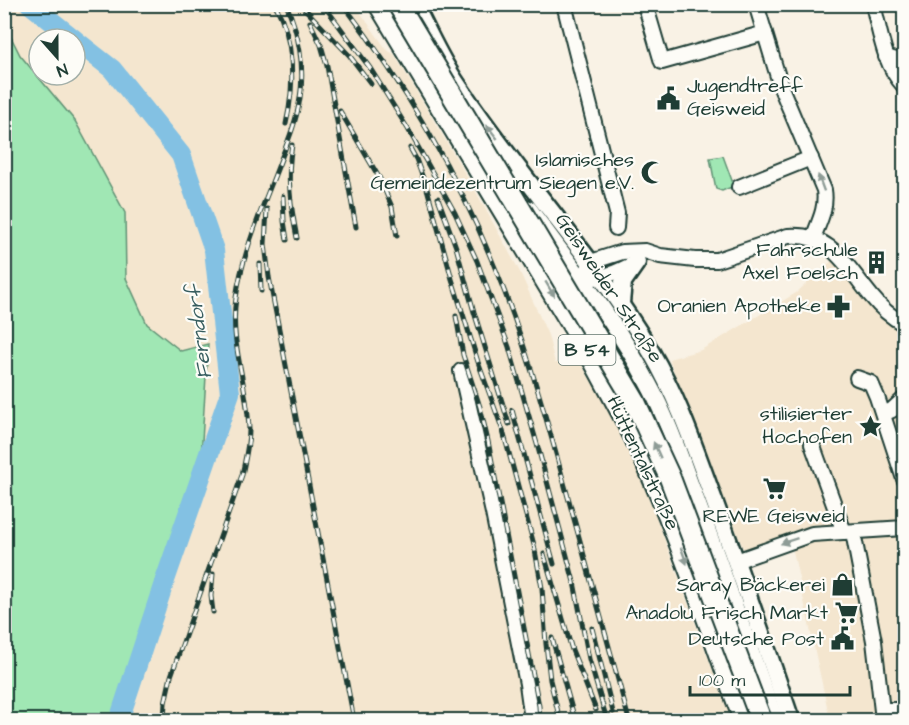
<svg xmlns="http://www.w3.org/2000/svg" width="909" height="725" font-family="'Architects Daughter',sans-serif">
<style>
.built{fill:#f4e6cf;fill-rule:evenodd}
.green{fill:#a0e7b4;stroke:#609274;stroke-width:1.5}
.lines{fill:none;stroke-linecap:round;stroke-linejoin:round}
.river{stroke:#83c1e3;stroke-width:20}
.minor-casing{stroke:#1f3d34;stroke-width:18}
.major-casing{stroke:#1f3d34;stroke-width:21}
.highway-casing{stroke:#1f3d34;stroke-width:24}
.minor{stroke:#fdfcf7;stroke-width:14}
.major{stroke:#fdfcf7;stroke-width:16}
.highway{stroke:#fdfcf7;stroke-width:20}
.rail-casing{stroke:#1f3d34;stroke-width:5}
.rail{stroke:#fdfcf7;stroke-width:3;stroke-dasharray:9;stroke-linecap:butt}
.highway-bridge-casing{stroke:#1f3d34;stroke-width:24;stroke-linecap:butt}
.highway-bridge{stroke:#fdfcf7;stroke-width:20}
.oneway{fill:#8e9c96}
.labels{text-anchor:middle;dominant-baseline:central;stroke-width:4.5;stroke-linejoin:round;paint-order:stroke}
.shield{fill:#fdfcf7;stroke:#62766e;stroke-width:1.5}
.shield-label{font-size:18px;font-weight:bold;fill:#1f3d34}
.poi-label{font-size:20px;fill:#1f3d34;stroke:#fdfcf7;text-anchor:end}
.street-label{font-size:20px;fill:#1f3d34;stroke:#fdfcf7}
.water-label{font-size:21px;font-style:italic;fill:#385e60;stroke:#fdfcf7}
</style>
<rect width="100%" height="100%" fill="#f9f2e5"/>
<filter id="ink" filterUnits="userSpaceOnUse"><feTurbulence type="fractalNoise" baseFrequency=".0167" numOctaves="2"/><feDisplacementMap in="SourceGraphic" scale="12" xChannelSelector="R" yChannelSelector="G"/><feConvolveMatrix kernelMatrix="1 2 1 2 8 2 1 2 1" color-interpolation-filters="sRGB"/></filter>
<g filter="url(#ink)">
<g class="built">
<path d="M5 5H355L387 50 394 54 475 190 520 272 548 335 555 363 578 359 604 403 639 475 656 517 731 720H117L143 619 208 344 181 351 147 324 126 278 125 213 75 121 20 55 5 23ZM39 39H75V75H39Z"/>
<polygon points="835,258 872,310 904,335 904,720 830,720 791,542 745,553 669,359 701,350 796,293"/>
</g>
<g class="green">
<polygon points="4,23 20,55 75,121 125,213 126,278 147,324 181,351 208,344 201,457 143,619 117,720 5,720"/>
<polygon points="723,156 734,186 722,191 716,189 710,158"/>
</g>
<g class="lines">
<g class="river">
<polyline points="30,4 74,39"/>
<polyline points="75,40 112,69 181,155 214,250 230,393 162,589 119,720"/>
</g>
<defs>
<g id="minor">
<polyline points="564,4 617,213 616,228"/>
<polyline points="645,4 662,62 765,33"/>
<path d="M756 4 782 90 824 190C827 208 819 222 813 238"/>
<path d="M873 4C880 32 884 65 904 86"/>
<polyline points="886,57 896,60 904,59"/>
<polyline points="739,187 811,158"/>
<path d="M594 278C610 276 623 269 637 262"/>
<path d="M583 280 591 262 622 252 645 251 660 256 695 260H717L788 236C832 232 848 269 872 297 880 307 893 318 904 324"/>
<polyline points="461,371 493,513 527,684 532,720"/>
<polyline points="857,378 871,383 877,397 904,479"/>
<polyline points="883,414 892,410 904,399"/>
<polyline points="812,444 844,532"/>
<polyline points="853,532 874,641 883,720"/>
<polyline points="736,561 812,534 904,528"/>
<polyline points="882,710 904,710"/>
</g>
<g id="major">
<path d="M414 4C427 30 439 57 455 81 516 174 594 256 651 352 678 398 695 449 713 498 740 572 766 646 791 720"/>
<path d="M529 209C571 266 616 321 649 385 669 422 682 463 697 502 724 575 749 648 775 720"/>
<polyline points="621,303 623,282 637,262"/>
</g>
<path id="highway" d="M379 4 594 361C608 387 622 412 635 438 678 529 709 626 744 720"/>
</defs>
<use href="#minor" class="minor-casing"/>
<use href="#major" class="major-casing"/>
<use href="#highway" class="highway-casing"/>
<use href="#minor" class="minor"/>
<use href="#major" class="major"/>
<use href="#highway" class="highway"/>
<defs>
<g id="rail">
<path d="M275 4C295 41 295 85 286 124"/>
<polyline points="300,4 349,55 371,84"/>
<polyline points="323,4 370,68 408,129 455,213 477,261 509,347 537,444 574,582 589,659 607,720"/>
<path d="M343 4C410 92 466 190 505 293 530 359 549 428 568 497 588 571 609 646 629 720"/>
<polyline points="310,22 321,45 327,66 356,227"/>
<polyline points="340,111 380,179 392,207 397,236"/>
<path d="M292 145C286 177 291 208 297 238"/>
<polyline points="410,148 416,159 428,192 452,279 478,362 503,431 534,545 542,588 546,644 550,680 560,720"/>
<polyline points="283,196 284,221 287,240"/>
<polyline points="438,198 456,247 474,312 509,424"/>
<polyline points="267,209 265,244 269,277 354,720"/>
<polyline points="260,264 261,291"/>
<polyline points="456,316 463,355 480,407 488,441 539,706 540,720"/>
<polyline points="512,410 554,564"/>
<polyline points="544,554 572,650 596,710"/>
<polyline points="213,574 211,596 213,612"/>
<polyline points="592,628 613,712"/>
<polyline points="552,638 575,720"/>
<path d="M164 720 165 703 171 676 242 475C245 460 249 445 249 430 248 385 229 343 236 298 243 250 264 204 281 159 289 139 297 119 300 98 305 67 299 33 286 4"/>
</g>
</defs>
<use href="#rail" class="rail-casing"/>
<use href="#rail" class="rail"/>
<defs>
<polyline id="highway-bridge" points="398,4 634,400 670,478 761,720"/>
</defs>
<use href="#highway-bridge" class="highway-bridge-casing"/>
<use href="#highway-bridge" class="highway-bridge"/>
</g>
<defs><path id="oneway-solid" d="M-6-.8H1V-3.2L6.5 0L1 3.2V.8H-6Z" transform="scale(1.5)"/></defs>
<g class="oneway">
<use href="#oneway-solid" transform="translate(492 132) rotate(-128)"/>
<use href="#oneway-solid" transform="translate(821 183) rotate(-110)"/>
<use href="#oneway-solid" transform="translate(550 289) rotate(59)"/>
<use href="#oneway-solid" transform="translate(657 450) rotate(-114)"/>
<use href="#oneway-solid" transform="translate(789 541) rotate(161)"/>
<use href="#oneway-solid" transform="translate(684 556) rotate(70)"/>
</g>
</g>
<defs>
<symbol id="civic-bare" viewBox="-9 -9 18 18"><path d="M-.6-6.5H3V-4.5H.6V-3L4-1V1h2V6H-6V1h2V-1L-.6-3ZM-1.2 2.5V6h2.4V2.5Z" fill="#1f3d34" stroke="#fdfcf7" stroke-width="2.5" paint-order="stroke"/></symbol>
<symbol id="mosque-bare" viewBox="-9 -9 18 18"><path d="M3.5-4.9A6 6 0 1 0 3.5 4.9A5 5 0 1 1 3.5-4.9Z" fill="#1f3d34" stroke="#fdfcf7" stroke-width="2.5" paint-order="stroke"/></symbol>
<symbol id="building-bare" viewBox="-9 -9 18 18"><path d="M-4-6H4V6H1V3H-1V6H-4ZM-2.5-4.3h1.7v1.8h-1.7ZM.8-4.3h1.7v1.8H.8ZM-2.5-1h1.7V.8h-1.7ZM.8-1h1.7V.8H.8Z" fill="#1f3d34" stroke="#fdfcf7" stroke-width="2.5" paint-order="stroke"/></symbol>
<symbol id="pharmacy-bare" viewBox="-9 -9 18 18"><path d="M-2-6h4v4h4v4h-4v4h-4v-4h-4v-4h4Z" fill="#1f3d34" stroke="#fdfcf7" stroke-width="2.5" paint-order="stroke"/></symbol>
<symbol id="sight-bare" viewBox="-9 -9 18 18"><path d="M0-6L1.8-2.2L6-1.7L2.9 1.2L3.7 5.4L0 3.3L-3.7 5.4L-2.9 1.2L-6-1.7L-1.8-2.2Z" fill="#1f3d34" stroke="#fdfcf7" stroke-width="2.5" paint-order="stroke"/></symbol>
<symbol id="supermarket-bare" viewBox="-9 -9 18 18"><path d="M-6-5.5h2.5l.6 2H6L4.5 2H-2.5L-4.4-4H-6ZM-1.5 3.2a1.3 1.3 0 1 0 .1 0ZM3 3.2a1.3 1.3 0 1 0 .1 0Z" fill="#1f3d34" stroke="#fdfcf7" stroke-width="2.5" paint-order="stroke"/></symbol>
<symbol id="shop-bare" viewBox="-9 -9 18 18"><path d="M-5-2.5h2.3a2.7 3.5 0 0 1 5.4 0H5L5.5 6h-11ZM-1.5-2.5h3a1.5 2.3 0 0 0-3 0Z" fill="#1f3d34" stroke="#fdfcf7" stroke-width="2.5" paint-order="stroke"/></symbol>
</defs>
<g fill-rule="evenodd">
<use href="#civic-bare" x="652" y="82" width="33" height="33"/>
<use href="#mosque-bare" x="636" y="156" width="33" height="33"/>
<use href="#building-bare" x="860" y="246" width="33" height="33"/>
<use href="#pharmacy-bare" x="822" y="290" width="33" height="33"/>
<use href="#sight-bare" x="854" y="410" width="33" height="33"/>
<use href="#supermarket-bare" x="758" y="472" width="33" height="33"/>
<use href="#shop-bare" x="826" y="568" width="33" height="33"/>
<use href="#supermarket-bare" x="830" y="596" width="33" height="33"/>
<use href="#civic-bare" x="826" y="622" width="33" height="33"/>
</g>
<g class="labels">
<rect class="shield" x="558.5" y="335" width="57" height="30" rx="4.5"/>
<g class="shield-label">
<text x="587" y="350">B 54</text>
</g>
<g class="poi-label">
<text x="687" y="86" text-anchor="start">Jugendtreff<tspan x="687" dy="23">Geisweid</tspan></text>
<text x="634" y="160">Islamisches<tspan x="634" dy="23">Gemeindezentrum Siegen e.V.</tspan></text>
<text x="858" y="250">Fahrschule<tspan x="858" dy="23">Axel Foelsch</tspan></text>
<text x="821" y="306">Oranien Apotheke</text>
<text x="852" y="414">stilisierter<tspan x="852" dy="23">Hochofen</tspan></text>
<text x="774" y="516" text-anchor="middle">REWE Geisweid</text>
<text x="825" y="585">Saray Bäckerei</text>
<text x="828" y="613">Anadolu Frisch Markt</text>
<text x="824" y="639">Deutsche Post</text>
</g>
<g class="street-label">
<text transform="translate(609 288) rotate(56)">Geisweider Straße</text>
<text transform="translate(643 463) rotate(65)">Hüttentalstraße</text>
</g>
<g class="water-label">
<text transform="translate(199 332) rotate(-97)">Ferndorf</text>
</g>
</g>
<rect width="909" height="725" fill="none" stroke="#fdfcf7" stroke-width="24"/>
<rect x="12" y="12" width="885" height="701" fill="none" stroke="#1f3d34" stroke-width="2" filter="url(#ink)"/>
<g transform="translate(57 57) rotate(159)"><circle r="28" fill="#fdfcf7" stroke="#a4b0a9" stroke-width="1.5"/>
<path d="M0-4.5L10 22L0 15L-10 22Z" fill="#1f3d34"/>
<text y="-9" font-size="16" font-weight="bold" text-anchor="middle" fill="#1f3d34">N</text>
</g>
<path d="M690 686v9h160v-9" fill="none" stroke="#1f3d34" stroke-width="3"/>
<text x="699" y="686" font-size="18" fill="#1f3d34" stroke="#fdfcf7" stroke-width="4.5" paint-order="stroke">100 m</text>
</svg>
